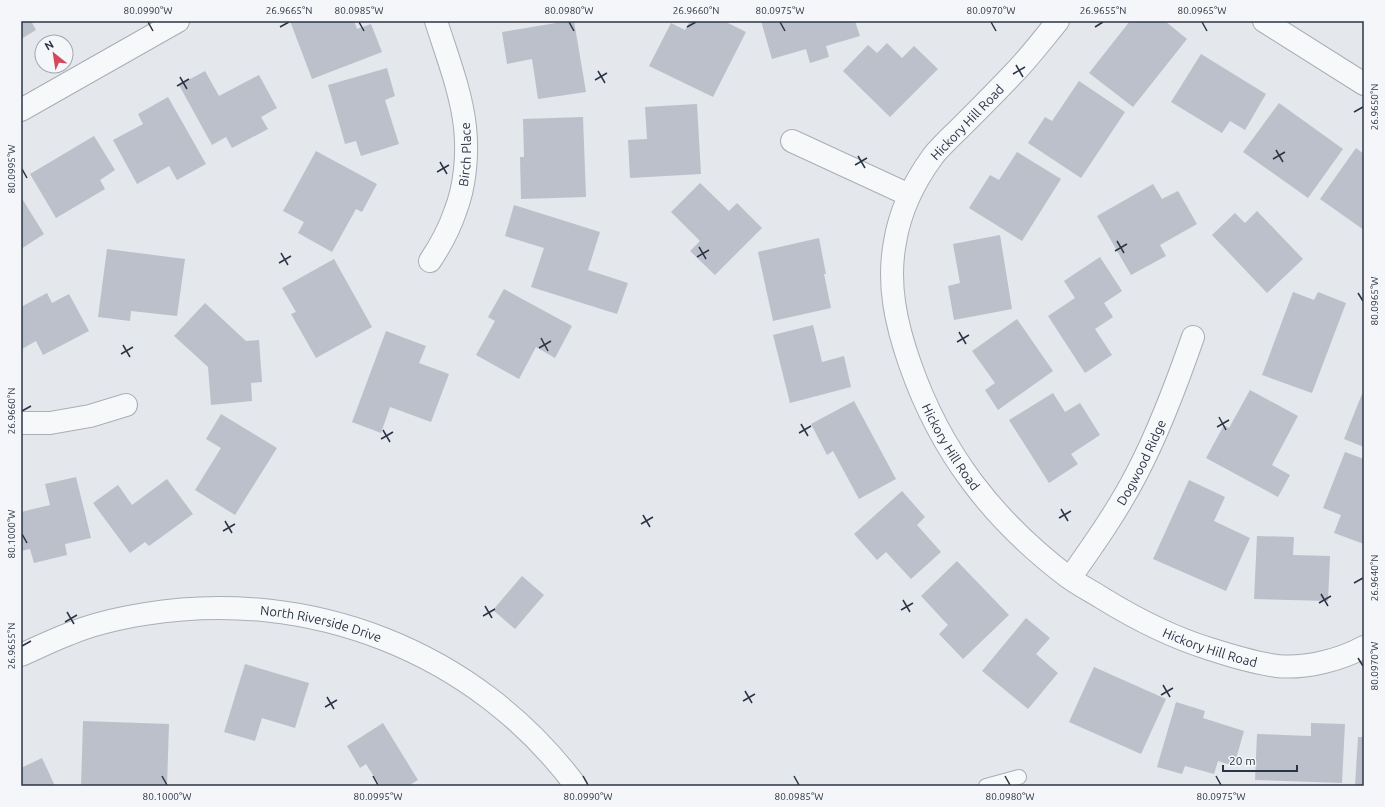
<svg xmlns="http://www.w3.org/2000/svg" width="1385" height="807" font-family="Ubuntu,sans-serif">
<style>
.building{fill:#bbc0ca}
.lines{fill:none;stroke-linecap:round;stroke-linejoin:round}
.service-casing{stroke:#a9aeb7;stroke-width:16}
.minor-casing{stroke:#a9aeb7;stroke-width:24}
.tertiary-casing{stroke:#a9aeb7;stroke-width:24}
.service{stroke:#f7f8fa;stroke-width:14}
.minor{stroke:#f7f8fa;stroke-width:22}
.tertiary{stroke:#f7f8fa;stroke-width:22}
.ticks{fill:none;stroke:#2b3445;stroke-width:1.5}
.labels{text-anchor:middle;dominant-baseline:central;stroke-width:4;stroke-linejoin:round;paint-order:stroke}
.street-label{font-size:13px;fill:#2b3445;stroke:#f4f6f9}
.neatline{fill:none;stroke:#2b3445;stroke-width:1.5}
.ticks-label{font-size:10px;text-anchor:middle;fill:#2b3445}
</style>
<rect width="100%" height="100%" fill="#e4e7ec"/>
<g class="building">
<polygon points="21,21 31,21 36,30 21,39"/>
<polygon points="290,21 354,21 357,29 371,24 382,52 312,79"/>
<polygon points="568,21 574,21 586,92 538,99 532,59 507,64 502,32"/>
<polygon points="690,21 724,21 746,32 713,97 649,66 671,23 685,30"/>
<polygon points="761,21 855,21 860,36 826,46 829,57 810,63 806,49 772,59"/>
<polygon points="1130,21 1165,21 1187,39 1133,107 1089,73"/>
<polygon points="887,43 902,58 914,46 938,69 890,117 843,71 868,45 877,53"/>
<polygon points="1201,54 1266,94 1245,130 1230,121 1222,133 1171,102"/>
<polygon points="387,68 395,96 385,100 399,144 361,156 356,141 345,144 328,85"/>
<polygon points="205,71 219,96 259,75 277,108 261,117 268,129 232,148 226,137 212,145 179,85"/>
<polygon points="1079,81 1125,112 1081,178 1028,143 1045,117 1052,121"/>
<polygon points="168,97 206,164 177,180 169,166 137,184 113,140 143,124 138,114"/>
<polygon points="1279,103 1343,149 1308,198 1243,152"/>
<polygon points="697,104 701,174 630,178 628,140 647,139 645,107"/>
<polygon points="583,117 586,197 521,199 520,157 524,157 523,119"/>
<polygon points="94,136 115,170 100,180 105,189 56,218 30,174"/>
<polygon points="1356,148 1364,154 1364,230 1320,199"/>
<polygon points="316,151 377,184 362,212 356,209 332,252 298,233 304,222 283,211"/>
<polygon points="1017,152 1061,179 1022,241 969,208 990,175 999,180"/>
<polygon points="700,183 729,211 737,203 762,228 715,275 690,251 700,241 671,212"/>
<polygon points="1153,184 1162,199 1178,191 1197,224 1160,245 1166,256 1131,275 1097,216"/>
<polygon points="21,197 44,234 21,249"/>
<polygon points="514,205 600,232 588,270 628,283 617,314 531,287 544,248 505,236"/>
<polygon points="1257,211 1303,259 1267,293 1212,235 1235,213 1245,223"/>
<polygon points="1000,235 1012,309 954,320 948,286 960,283 953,244"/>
<polygon points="819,238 826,274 824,274 831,308 773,321 758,252"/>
<polygon points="107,249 185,259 177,316 131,311 130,321 98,317"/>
<polygon points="1100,257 1122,291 1104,303 1113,317 1095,329 1112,355 1085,373 1048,316 1075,298 1064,281"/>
<polygon points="334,259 372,327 316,358 291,314 296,312 282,288"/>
<polygon points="504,289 572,326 555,358 536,347 519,379 476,355 495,321 488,317"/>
<polygon points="1293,292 1314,300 1318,292 1346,303 1312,393 1262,375"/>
<polygon points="47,293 52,303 69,294 89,331 43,355 36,341 22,349 23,351 21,352 21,307"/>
<polygon points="205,303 246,341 259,340 262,382 251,383 252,401 211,405 208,367 174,336"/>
<polygon points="1017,319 1053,371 998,410 985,390 995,383 972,351"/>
<polygon points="813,325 822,362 844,356 851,387 790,403 773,335"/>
<polygon points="386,331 426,346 419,363 449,374 431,422 390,407 381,433 352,422"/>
<polygon points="1250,390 1298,416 1272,465 1290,475 1278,497 1206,458 1224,425 1229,428"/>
<polygon points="1053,393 1065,412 1080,403 1100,435 1071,454 1078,464 1049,483 1009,420"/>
<polygon points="1362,394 1364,395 1364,447 1344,439"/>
<polygon points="854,401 896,479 859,499 833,451 827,455 811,424"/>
<polygon points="221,414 277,448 235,515 195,490 221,448 206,439"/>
<polygon points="1345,452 1364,459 1364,544 1334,533 1341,515 1323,508"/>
<polygon points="76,477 91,538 65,544 67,555 34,563 30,549 21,551 21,512 50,505 45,484"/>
<polygon points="167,479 193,514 149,546 145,542 130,553 93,503 118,485 132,505"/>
<polygon points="1189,480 1225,497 1214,521 1250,538 1226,591 1153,559"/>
<polygon points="902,491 925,517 917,525 941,552 911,579 886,552 877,560 854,534"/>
<polygon points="1257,536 1294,537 1293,555 1330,556 1328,601 1254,599"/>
<polygon points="957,561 1009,615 963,659 939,634 948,625 921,596"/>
<polygon points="522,576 544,595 515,629 493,610"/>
<polygon points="1026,618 1050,638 1036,654 1058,673 1028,709 982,671"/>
<polygon points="245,664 309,683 295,728 262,718 255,741 224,732"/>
<polygon points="1094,667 1166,699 1141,754 1069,722"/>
<polygon points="1176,702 1205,711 1203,718 1244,731 1234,766 1218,761 1214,774 1185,766 1182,774 1157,767"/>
<polygon points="83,721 169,724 167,786 81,786"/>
<polygon points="383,723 418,780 408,786 380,786 366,764 360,768 347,746"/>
<polygon points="1311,723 1345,724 1342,783 1255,780 1257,734 1311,736"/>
<polygon points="1358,737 1364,737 1364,786 1355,786"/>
<polygon points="42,758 55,786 21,786 21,768"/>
</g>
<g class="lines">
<defs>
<polyline id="service" points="986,786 1019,777"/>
<g id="minor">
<path id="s1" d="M1058 21C1043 39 1029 58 1013 74 996 92 978 110 960 128 951 137 941 146 933 156 914 182 900 211 895 242 887 284 896 324 910 364 941 453 993 520 1068 577 1079 585 1091 591 1102 598 1136 619 1171 637 1210 649 1232 656 1254 663 1277 666 1305 669 1340 660 1364 647"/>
<polyline points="1264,21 1364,84"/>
<polyline points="21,110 178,21"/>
<polyline points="792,141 909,195"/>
<path id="s2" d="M430 261C440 246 449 230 455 212 465 187 468 155 465 127 461 91 447 56 436 21"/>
<polyline points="21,423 50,423 90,416 126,405"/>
<path id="s3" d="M1070 578C1094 544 1118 510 1137 473 1160 429 1177 383 1193 337"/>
</g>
<g id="tertiary">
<path id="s4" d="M21 655C37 648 53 640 69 634 93 624 120 618 145 614 309 587 476 651 576 786"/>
</g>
</defs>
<use href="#service" class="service-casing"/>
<use href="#minor" class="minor-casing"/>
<use href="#tertiary" class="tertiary-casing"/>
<use href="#service" class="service"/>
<use href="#minor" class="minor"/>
<use href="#tertiary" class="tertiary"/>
</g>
<path class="ticks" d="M148 22 153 31M359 22 364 31M569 22 574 31M780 22 785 31M991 22 996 31M1202 22 1207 31M280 27 289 22M687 27 696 22M1095 27 1103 22M1016 65 1023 77M598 71 605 83M1013 74 1025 67M180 77 187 89M595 80 607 73M177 86 189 79M1354 112 1363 107M1276 150 1283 162M858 156 865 168M1273 159 1285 152M440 162 447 174M855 165 867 158M22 169 27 178M437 172 449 165M1117 241 1124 253M699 247 706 259M1115 251 1127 244M281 253 288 265M697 257 709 250M279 263 291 256M1358 293 1363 301M959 332 966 344M541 338 548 351M957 342 969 335M123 345 130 357M539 348 551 341M121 354 133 347M22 411 31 406M1219 417 1226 430M801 424 808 436M1217 427 1229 420M383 430 390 442M799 433 811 426M381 439 393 432M1061 509 1068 521M643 515 650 527M1059 518 1071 511M225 521 232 533M641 524 653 517M223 531 235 524M22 534 27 543M1354 583 1363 578M1321 594 1328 606M903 600 910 612M1319 603 1331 596M485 606 492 618M901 610 913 603M67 612 74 624M483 616 495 609M65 622 77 615M22 646 31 641M1358 658 1363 666M1163 685 1170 697M745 691 752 703M1161 695 1173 688M327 697 334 709M743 701 755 694M325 707 337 700M162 776 167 785M373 776 378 785M583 776 588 785M794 776 799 785M1005 776 1010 785M1216 776 1221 785"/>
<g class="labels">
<g class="street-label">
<text transform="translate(967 122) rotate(-46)">Hickory Hill Road</text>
<text stroke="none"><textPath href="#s2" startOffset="114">Birch Place</textPath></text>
<text stroke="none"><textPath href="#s1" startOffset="496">Hickory Hill Road</textPath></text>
<text stroke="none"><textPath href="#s3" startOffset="136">Dogwood Ridge</textPath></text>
<text stroke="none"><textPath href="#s4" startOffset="309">North Riverside Drive</textPath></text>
<text stroke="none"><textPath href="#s1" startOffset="832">Hickory Hill Road</textPath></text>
</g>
</g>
<rect width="1385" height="807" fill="none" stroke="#f4f6f9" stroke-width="44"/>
<g transform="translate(54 54) rotate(330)"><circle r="19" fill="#f4f6f9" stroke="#a4a8b1"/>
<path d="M0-3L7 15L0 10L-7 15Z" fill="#d1495b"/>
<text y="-6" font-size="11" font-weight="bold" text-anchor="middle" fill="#2b3445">N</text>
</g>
<path d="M1223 765v6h74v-6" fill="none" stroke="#2b3445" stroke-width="2"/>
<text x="1229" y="765" font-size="12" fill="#2b3445" stroke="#f4f6f9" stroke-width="3" paint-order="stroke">20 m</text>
<rect x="22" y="22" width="1341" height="763" class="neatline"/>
<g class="ticks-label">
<text x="148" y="14">80.0990°W</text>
<text x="289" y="14">26.9665°N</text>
<text x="359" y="14">80.0985°W</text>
<text x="569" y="14">80.0980°W</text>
<text x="696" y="14">26.9660°N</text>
<text x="780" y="14">80.0975°W</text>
<text x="991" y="14">80.0970°W</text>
<text x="1103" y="14">26.9655°N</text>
<text x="1202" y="14">80.0965°W</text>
<text transform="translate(1374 107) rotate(-90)" y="4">26.9650°N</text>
<text transform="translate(11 169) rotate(-90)" y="4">80.0995°W</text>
<text transform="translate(1374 301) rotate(-90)" y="4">80.0965°W</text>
<text transform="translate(11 411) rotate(-90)" y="4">26.9660°N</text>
<text transform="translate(11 534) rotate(-90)" y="4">80.1000°W</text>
<text transform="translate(1374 578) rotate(-90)" y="4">26.9640°N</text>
<text transform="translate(11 646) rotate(-90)" y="4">26.9655°N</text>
<text transform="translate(1374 666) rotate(-90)" y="4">80.0970°W</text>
<text x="167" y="800">80.1000°W</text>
<text x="378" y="800">80.0995°W</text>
<text x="588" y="800">80.0990°W</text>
<text x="799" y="800">80.0985°W</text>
<text x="1010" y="800">80.0980°W</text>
<text x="1221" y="800">80.0975°W</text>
</g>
</svg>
